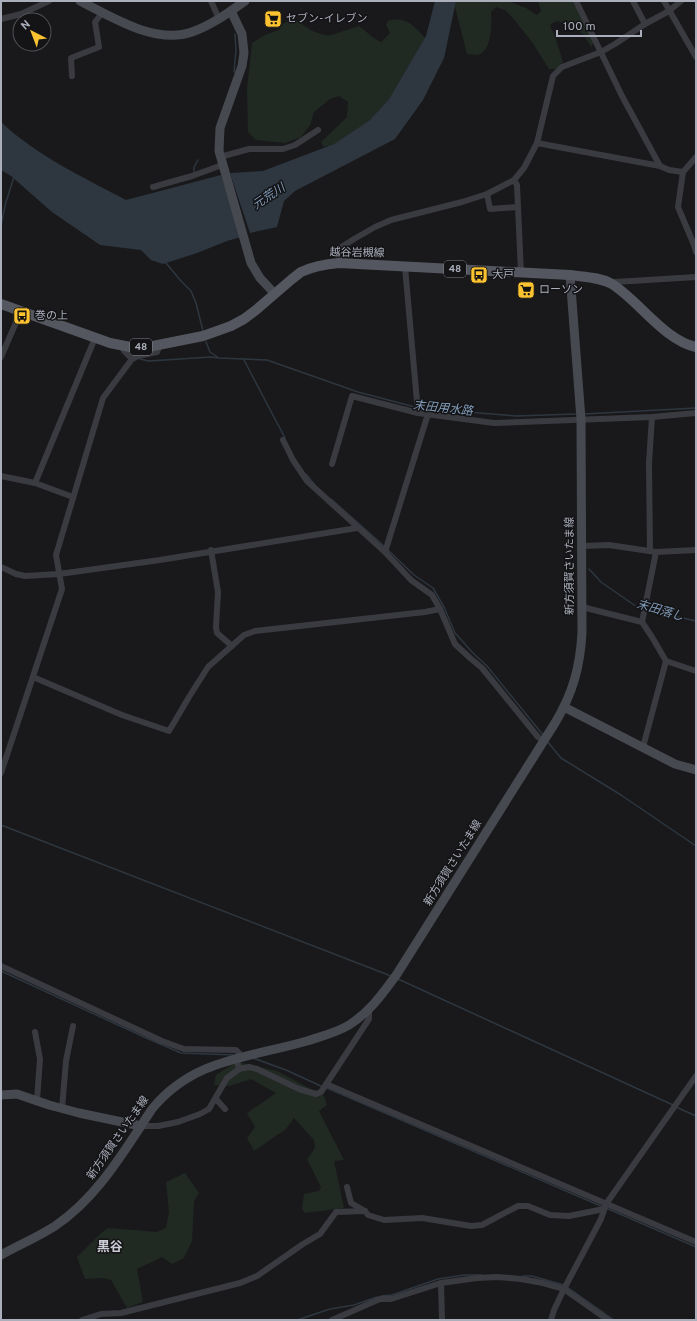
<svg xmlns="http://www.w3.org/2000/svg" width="697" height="1321" font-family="Overpass,'Noto Sans JP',sans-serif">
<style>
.green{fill:#202a22}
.water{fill:#2e3740}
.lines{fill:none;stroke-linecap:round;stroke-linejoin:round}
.stream{stroke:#2e3740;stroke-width:1.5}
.street{stroke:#3a3a41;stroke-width:6}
.secondary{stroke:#474951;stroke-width:9}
.primary{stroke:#555760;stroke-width:10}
.labels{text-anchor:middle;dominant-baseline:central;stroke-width:3;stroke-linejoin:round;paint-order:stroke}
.shield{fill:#141416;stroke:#7e808a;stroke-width:1}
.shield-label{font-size:10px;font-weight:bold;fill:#abafbc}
.poi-label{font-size:11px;fill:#abafbc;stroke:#141416;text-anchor:start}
.street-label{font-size:11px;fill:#abafbc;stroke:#141416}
.water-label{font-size:12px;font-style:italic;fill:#809bb8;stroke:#141416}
.quarter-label{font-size:13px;font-weight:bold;fill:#ccced7;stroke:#141416}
</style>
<rect width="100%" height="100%" fill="#19191b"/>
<g class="green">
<path d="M456 1H508L526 8 537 15 541 11 538 1H573L594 42 591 47 583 34 558 21 552 23 550 26 555 36 563 62 556 69H549L532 42 512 17 505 10 496 7 491 12C492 23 492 53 477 55 474 55 470 54 467 54L455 7Z"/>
<path d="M293 18 312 31 328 36 359 26 374 38 381 42 390 33 386 25 388 21C406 16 413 25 425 38L389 99 370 120 334 144 324 147 321 142 347 117 348 102 339 96 330 99 314 112 310 125 301 137 285 143 256 140 248 132 247 89 252 43 265 35 279 30 283 24Z"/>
<polygon points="242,1063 277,1071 324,1096 327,1105 319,1111 344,1160 334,1161 344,1208 305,1213 302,1209 304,1194 319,1191 321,1187 307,1159 315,1148 314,1140 294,1118 286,1129 254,1151 247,1138 255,1127 247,1113 276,1093 251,1079 229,1086 214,1085 216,1075 233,1064"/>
<polygon points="185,1173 199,1193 194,1201 192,1241 184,1258 172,1264 162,1257 137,1269 143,1302 127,1308 111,1280 102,1278 85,1279 77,1257 101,1233 108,1228 157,1232 166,1228 169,1212 166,1182"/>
</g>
<g class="water">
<polygon points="435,1 456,1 444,58 423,100 395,139 295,191 284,201 277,227 250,233 230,173 263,171 334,144 370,120 389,99 426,36"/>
<path d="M1 122C37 156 83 177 126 200L221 175 241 237 227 241 197 253 163 264 151 260 141 250 100 245 52 212 11 176 1 170Z"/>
</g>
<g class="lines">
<g class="stream">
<polyline points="234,72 236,50 235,34"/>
<polyline points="194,172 194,167 198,160"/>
<polyline points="1,225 6,202 14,177"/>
<polyline points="166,263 181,281 191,291 196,303 203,331"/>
<polyline points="206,342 210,352 219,358 267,360 358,392 415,407"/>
<polyline points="140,359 149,361 211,357 218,358"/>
<polyline points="244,360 285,438"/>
<polyline points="419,408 516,416 576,414"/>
<polyline points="584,414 696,408"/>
<polyline points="306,474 315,485"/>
<polyline points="331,499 385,547"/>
<polyline points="388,550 414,575 433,588 444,607 455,633 473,653 487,666 543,735"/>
<polyline points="589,569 601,582 637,607 643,609"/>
<polyline points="647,610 696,621"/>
<polyline points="547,741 561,758 621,795 696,846"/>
<polyline points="1,825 391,976"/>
<polyline points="1,971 144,1037 181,1053 235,1055"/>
<polyline points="398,979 673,1105"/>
<polyline points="253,1058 286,1070 323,1087"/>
<polyline points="327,1088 603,1207"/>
<polyline points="676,1107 696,1116"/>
<polyline points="606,1208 696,1247"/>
<polyline points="523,1276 532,1276 564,1285"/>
<polyline points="567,1287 614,1320"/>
<polyline points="381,1296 392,1295 438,1279 464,1275 482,1275"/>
<polyline points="297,1320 330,1309 354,1305 377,1297"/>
</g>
<g class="street">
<polyline points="211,1 219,19"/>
<polyline points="576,1 622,96 660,166"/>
<polyline points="633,1 645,24"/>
<polyline points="664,1 696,57"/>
<polyline points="1,19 21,14 49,1"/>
<polyline points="72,76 71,58 99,47 95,22 103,12"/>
<polyline points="537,143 660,166 669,170 683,172"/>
<polyline points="220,157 249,149 283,149 295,145 318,130"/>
<polyline points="696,157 683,172 678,207 694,245 696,252"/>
<polyline points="514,180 517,185 521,273"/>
<polyline points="153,187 192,176 222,165"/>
<polyline points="487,194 490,209 518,207"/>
<polyline points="339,263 339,252 340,248 354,239 375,227 391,220 462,202 487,194 514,180 524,168 537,143 553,76 562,67 601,52 615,44 645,24 669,11 681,1"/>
<polyline points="405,267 418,413"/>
<polyline points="612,284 615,282 696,277"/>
<polyline points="122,346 124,351 132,359"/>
<polyline points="1,357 21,311"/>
<polyline points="283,440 293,460 307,481 385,552 411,580 432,595 440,609 455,644 470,658 482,668 538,737 544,741"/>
<polyline points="332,464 352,396 418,413 494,423 652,417 696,413"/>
<polyline points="1,476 35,483 73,497"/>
<polyline points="35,483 95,338"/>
<polyline points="582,546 609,545 656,552 696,550"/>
<polyline points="211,550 218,592 216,627 217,633 232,646"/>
<polyline points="650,551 649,463 652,417"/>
<polyline points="385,552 428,414"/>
<polyline points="1,567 16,574 25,576 59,574 160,560 357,528"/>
<polyline points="582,607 642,622 652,637 666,661 696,671"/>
<polyline points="642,622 656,552"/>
<polyline points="33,677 122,715 169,731 189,697 208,667 244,635 255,631 425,612 440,609"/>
<polyline points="643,747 666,661"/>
<polyline points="1,773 62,589 56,555 103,398 132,359 138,356 157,352 160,345"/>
<polyline points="1,966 162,1041 184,1049 236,1050 240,1054 240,1057 237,1061 239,1069 227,1078 209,1109 200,1114 178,1122 158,1126 141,1126"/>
<polyline points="35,1032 40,1059 37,1100"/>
<polyline points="239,1069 249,1067 257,1069 299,1089 316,1094 321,1092 369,1019 369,1010"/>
<polyline points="326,1084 696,1242"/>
<polyline points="216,1099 225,1109"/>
<polyline points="62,1109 66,1061 73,1026"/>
<polyline points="347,1187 351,1203 365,1211 368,1215 384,1220 422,1218 471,1226 482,1225 518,1206 528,1206 550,1215 569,1216 604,1209"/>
<polyline points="441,1283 442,1320"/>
<polyline points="82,1320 101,1314 121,1313 240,1283 257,1276 303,1244 320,1234 336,1212 365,1211"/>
<polyline points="332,1320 380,1299 391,1299 441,1283 477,1278 498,1277 521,1279 543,1283 564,1289 608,1320"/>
<polyline points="551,1320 554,1310 564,1289 601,1219 606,1204 696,1076"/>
</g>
<g class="secondary">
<path d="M80 1C112 17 155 45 192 32 212 25 228 13 245 1"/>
<polyline points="231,11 242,34 244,53 242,66 220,128 219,151 251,263 260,278 275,294"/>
<polyline points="564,707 675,764 696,770"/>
<polyline points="1,1095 17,1094 49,1105 79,1113 141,1126"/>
<path d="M1 1255C19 1245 38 1237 55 1226 98 1197 124 1151 152 1109 194 1058 249 1058 307 1041 322 1036 336 1033 349 1025 370 1012 383 993 397 974L555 723C573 693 580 667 582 633L581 419 570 275"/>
</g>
<path class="primary" d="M1 304 110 343 130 347H148L203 336 231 326 244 319 256 310 292 279 301 272C314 266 326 264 339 263L570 275C584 277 600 277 612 284 639 301 664 340 696 347"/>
</g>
<defs>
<symbol id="supermarket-square" viewBox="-11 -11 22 22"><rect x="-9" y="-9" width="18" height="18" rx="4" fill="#fcc230" stroke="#141416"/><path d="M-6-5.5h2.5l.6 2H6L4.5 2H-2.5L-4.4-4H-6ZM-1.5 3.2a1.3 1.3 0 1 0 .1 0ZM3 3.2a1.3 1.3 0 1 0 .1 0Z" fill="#111"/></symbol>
<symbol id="bus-square" viewBox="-11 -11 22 22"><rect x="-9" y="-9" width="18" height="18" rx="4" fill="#fcc230" stroke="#141416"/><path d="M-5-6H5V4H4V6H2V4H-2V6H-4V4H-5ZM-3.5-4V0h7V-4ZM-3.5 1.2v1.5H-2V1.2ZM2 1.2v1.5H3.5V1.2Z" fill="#111"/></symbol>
</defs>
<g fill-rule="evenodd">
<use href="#supermarket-square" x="263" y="9" width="20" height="20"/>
<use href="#bus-square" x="469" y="265" width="20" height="20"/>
<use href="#supermarket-square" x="516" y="280" width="20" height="20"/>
<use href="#bus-square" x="12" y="306" width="20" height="20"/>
</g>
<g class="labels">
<g class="shield">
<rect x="444" y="261" width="22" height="16" rx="3"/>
<rect x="130" y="339" width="22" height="16" rx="3"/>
</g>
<g class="shield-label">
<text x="455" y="269">48</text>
<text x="141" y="347">48</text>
</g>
<g class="poi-label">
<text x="286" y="19">セブン-イレブン</text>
<text x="492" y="275">大戸</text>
<text x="539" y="290">ローソン</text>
<text x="35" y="316">巻の上</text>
</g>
<g class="street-label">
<text transform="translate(357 253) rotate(1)">越谷岩槻線</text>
<text transform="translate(570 566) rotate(-90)">新方須賀さいたま線</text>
<text transform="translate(453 863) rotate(-58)">新方須賀さいたま線</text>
<text transform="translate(118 1138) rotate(-55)">新方須賀さいたま線</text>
</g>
<g class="water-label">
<text transform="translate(269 197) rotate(-34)">元荒川</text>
<text transform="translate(443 409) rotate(6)">末田用水路</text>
<text transform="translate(660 611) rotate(16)">末田落し</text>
</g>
<g class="quarter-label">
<text x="110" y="1248">黒谷</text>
</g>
</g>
<rect width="697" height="1321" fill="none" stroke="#abafbc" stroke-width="4"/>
<g transform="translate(32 32) rotate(318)"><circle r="19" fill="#141416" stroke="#505258"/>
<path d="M0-3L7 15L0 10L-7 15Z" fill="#fcc230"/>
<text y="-6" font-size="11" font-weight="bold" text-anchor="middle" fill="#abafbc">N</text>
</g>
<path d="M557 30v6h84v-6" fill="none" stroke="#abafbc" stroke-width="2"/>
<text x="563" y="30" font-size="12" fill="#abafbc" stroke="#141416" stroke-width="3" paint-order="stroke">100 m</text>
</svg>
